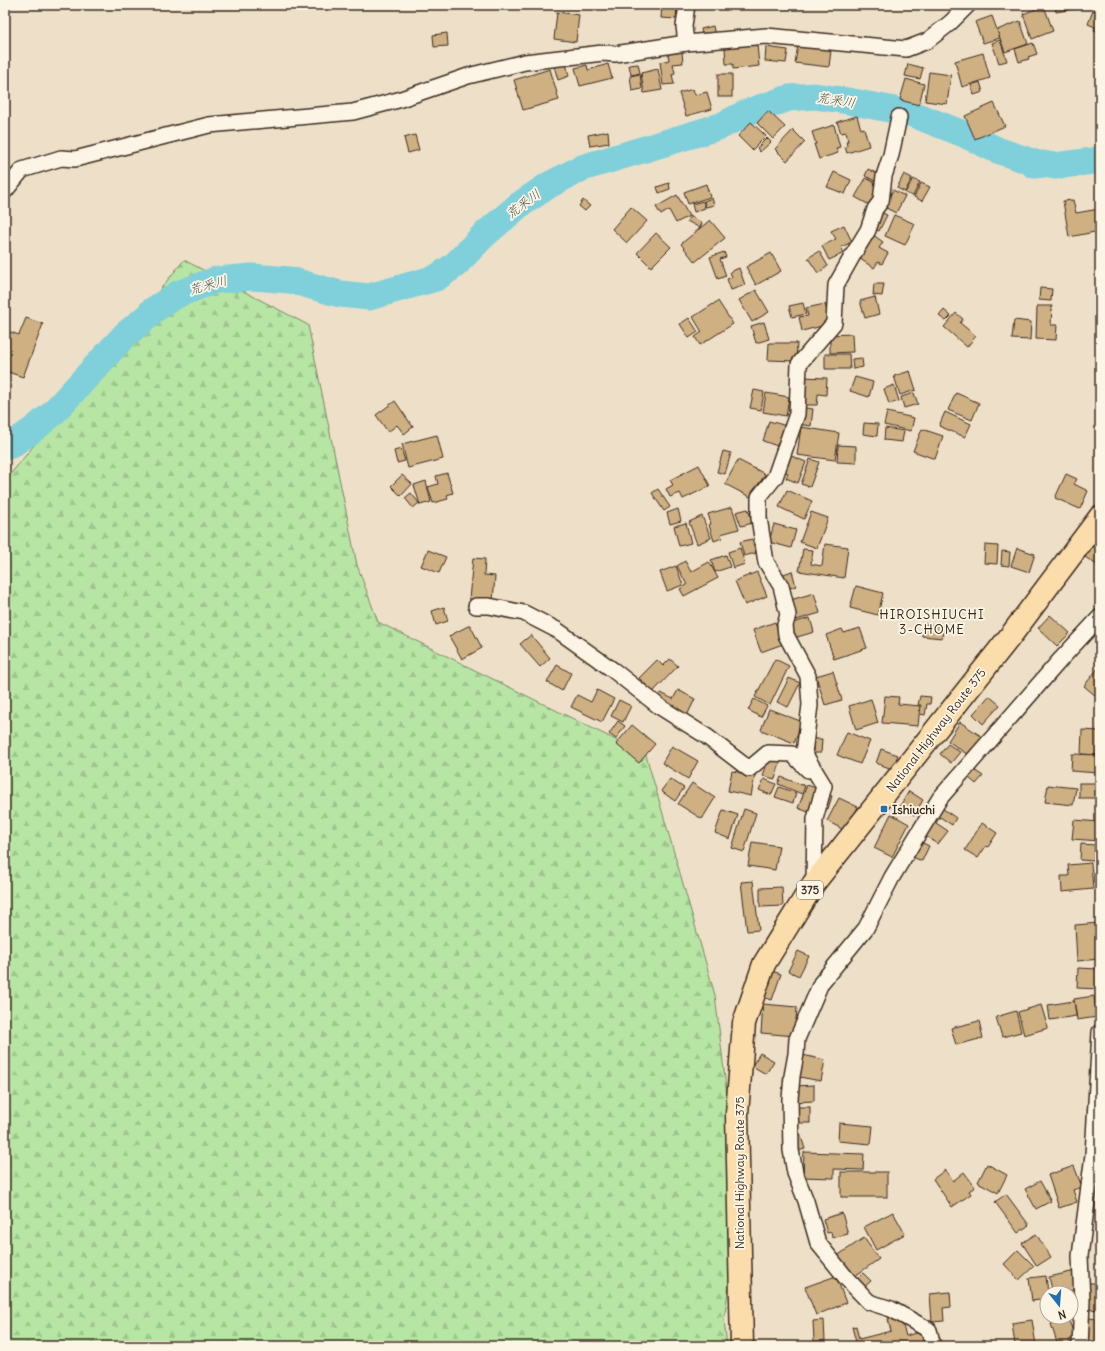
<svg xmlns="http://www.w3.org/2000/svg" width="1105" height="1351" font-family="Delius,'Klee One',sans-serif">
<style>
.forest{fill:url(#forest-firs);stroke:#798861}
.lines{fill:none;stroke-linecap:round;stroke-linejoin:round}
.river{stroke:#7fd0da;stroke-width:27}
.building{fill:#cfb083;stroke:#3b2a1e}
.street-casing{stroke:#3b2a1e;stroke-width:18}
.highway-casing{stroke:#3b2a1e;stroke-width:25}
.street{stroke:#fcf5e5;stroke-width:15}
.highway{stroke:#fbddab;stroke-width:22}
.poi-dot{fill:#1f6fb2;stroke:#fcf5e5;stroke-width:1.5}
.labels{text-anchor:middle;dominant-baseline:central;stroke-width:3.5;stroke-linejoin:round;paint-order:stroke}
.shield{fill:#fcf5e5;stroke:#75675a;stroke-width:1}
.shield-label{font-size:11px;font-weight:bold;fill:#3b2a1e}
.street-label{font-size:12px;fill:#3b2a1e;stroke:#fcf5e5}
.poi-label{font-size:12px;font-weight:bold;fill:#3b2a1e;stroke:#fcf5e5;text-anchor:start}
.water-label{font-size:13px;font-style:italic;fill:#4c544d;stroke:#fcf5e5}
.neighbourhood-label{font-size:13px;letter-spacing:1px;fill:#3b2a1e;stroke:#fcf5e5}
</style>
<defs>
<pattern id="forest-firs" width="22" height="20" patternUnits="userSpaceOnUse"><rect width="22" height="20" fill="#b7e5a4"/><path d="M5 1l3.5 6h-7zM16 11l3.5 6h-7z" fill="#9ec58d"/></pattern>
</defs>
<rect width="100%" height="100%" fill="#eee0c8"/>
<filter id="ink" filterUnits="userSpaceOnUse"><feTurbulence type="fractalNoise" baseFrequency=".025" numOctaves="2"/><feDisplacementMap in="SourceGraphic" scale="8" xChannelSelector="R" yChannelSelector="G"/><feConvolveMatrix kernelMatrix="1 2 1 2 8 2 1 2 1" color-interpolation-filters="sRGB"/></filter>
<g filter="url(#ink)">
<polygon class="forest" points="184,260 308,325 357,565 378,622 646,755 715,995 740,1205 724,1320 727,1346 5,1346 5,481"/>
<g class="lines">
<polyline class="river" points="5,447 11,445 34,429 52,414 125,335 148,316 152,311 178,294 216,280 252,277 290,280 340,294 369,297 436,278 455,265 483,236 518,206 549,185 582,168 721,126 748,112 789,98 814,96 848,101 910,113 966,135 997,150 1035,163 1034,165 1043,164 1055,166 1100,160"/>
</g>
<g class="building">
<polygon points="662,5 677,5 676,19 661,18"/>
<polygon points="1055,5 1091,5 1091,6 1056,12"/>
<polygon points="1044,6 1053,31 1032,39 1023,14"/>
<polygon points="1094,8 1100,11 1100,33 1094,30 1095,27 1088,24"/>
<polygon points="557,12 579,15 576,42 554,39"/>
<polygon points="992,16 1000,38 983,43 975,22"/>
<polygon points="1020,21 1028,44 1005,52 997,30"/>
<polygon points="713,26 715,36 703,39 701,29"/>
<polygon points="447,33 448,46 434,47 433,35"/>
<polygon points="1000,40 1007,61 999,63 992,43"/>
<polygon points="1033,43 1037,54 1028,57 1029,59 1019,62 1015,49"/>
<polygon points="757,44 759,66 733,69 733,64 726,64 725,48"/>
<polygon points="798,45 831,50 829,67 795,63"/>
<polygon points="766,47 788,50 786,63 765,61"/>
<polygon points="682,52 683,63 673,64 675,73 672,74 674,84 663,85 660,62 669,60 668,54"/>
<polygon points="983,53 990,78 962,87 955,61"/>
<polygon points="566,63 569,76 558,80 554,66"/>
<polygon points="608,64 612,78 580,86 575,68 587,65 588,70"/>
<polygon points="638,64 640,73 631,75 629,65"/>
<polygon points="908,64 923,68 920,79 905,76"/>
<polygon points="550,69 559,100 523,110 514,80"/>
<polygon points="658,69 662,90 644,93 641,73"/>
<polygon points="929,72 951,75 947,104 925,101"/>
<polygon points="640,74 642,89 632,91 630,76"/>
<rect x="718" y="74" width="14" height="23"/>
<polygon points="906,79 924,84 919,105 900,100"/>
<polygon points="980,82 983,92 974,95 971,85"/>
<polygon points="693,89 695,95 707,92 712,109 686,116 679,93"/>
<polygon points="994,103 1005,126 975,139 965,116"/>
<polygon points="768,111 785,127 773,139 757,123"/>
<polygon points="857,116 861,129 864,128 869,146 847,153 845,147 847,146 846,141 848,141 846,132 841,133 837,122"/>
<polygon points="751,122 766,136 752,150 738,136"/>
<polygon points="834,125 840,147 836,148 838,153 819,159 814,144 816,144 812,132"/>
<polygon points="793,130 805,142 787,161 775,149"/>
<polygon points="608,131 609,143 590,146 588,135"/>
<polygon points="415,135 419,150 408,153 404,138"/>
<polygon points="767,138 771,142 760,152 757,148"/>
<polygon points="868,169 882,176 879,183 865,176"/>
<polygon points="834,172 851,180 845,194 827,187"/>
<polygon points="904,174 912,178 905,192 897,188"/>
<polygon points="866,178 884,187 873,207 855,197"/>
<polygon points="913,179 920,182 913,196 905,193"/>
<polygon points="669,183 670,189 659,193 657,187"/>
<polygon points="921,183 930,187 922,201 914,197"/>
<polygon points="706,184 710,197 688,204 684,192"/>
<polygon points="893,190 905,196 896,213 884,207"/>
<polygon points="677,195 689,216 676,223 669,210 661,215 656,207"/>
<polygon points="712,198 714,205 706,207 704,201"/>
<polygon points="583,200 590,206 585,211 579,206"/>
<polygon points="1073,200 1076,213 1099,209 1100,231 1069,237 1063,201"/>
<polygon points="703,201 705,208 694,212 692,204"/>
<polygon points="631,207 647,221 627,243 612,229"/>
<polygon points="880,212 887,215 879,231 873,228"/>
<polygon points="894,215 915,224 905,245 885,236"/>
<polygon points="690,216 702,223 700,228 687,221"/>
<polygon points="710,220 725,238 695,262 681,244"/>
<polygon points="844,225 852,242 841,247 844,253 829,260 822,246 836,239 831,231"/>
<polygon points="656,233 671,247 651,267 637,253"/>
<polygon points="872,234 883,242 879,248 888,253 882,264 878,262 874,268 857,257"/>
<polygon points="819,251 828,266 818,273 808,258"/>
<polygon points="724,252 726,257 720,259 726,276 718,279 710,257"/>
<polygon points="771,253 781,271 756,285 746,267"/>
<polygon points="739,268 745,285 731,290 727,279 732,277 730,272"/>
<polygon points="874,284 884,284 882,296 873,295"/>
<polygon points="1040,288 1052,289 1051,301 1039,300"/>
<polygon points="756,290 769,312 752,322 739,300"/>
<polygon points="875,297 879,314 865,318 860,301"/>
<polygon points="718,301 733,324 700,345 695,337 702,332 693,317"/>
<polygon points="803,303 806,314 792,317 789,306"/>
<polygon points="825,304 830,324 802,331 799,317 808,316 806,308"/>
<polygon points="1037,306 1052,306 1051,325 1057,325 1056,340 1036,339"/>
<polygon points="944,310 951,316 946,321 939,316"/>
<polygon points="956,313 963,319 960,323 976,336 967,347 944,327"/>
<polygon points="26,318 43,324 23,377 5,371 5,330 19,335"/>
<polygon points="689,318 698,332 689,338 680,324"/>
<polygon points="1014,320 1031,322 1030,340 1012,339"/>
<polygon points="764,322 769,339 756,343 751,326"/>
<polygon points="852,334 853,352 830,353 830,335"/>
<polygon points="769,343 797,343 796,361 768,360"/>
<polygon points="825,354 849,354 850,369 825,369"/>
<polygon points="862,358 863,367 853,369 852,359"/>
<polygon points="910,371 916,390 900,395 894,376"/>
<polygon points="801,377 827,378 826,395 818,394 817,405 800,405"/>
<polygon points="855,377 873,382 869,397 850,391"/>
<polygon points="894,385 899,401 889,404 884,389"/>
<polygon points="754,390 764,392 761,410 750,408"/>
<polygon points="766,393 789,397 786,416 763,412"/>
<polygon points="914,393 918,404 904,408 901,397"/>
<polygon points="956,393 979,403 972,420 948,410"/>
<polygon points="395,401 413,427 404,434 397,425 388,432 376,415"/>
<polygon points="799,407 813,409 811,426 797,424"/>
<polygon points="887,412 914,418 911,431 884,425"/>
<polygon points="945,412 971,424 965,437 939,426"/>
<polygon points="769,421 787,426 780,447 763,441"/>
<polygon points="864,423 878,424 877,436 863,434"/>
<polygon points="801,427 839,433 835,460 797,455"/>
<polygon points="885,428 904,431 902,442 884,440"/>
<polygon points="922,429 943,436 935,459 913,451"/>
<polygon points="437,435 443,459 408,468 402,444"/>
<polygon points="838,445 856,446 856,463 837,462"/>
<polygon points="401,449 405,461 397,463 394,451"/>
<polygon points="723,451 731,453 725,474 717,472"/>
<polygon points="789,455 806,462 798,483 786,478 788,473 782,471"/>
<polygon points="810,459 819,462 810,487 801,484"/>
<polygon points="738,460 765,474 752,498 725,484"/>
<polygon points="699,465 710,486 683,499 680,493 670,497 666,489 673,485 670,480"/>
<polygon points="447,473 453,493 447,495 448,499 433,503 428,487 438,484 436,476"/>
<polygon points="1066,474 1077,479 1074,484 1088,491 1080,509 1055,498"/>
<polygon points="402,475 412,484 401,496 391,486"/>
<polygon points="426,481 431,502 420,505 414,485"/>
<polygon points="658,489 670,507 664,511 652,493"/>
<polygon points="787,490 812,501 804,519 779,507"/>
<polygon points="411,493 419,503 413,508 405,498"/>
<polygon points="732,507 739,529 721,534 722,538 714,541 709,525 711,524 708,514"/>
<polygon points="678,509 681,521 670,524 667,513"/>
<polygon points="748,509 753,523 741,526 736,512"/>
<polygon points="811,512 828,518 817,548 800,542"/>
<polygon points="702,516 711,538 697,544 689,522"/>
<polygon points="686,523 691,543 679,546 674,526"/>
<polygon points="774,524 796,530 791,548 769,542"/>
<polygon points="752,539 756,553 744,556 740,542"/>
<polygon points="1098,539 1100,540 1100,561 1097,565 1085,557"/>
<polygon points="825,544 848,547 844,578 799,571 803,549 813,550 811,564 822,566"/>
<polygon points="985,545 998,546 997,564 984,563"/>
<polygon points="740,548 745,564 733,568 728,552"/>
<polygon points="1017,548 1035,554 1029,572 1011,566"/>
<polygon points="428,550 446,557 439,573 421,566"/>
<polygon points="1002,551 1010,552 1009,566 1001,565"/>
<polygon points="726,555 730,567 715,572 711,560"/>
<polygon points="473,558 485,559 484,575 495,576 493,601 469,599"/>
<polygon points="685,561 691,572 709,562 718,578 684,596 680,589 687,585 677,566"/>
<polygon points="676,566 683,585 667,591 660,572"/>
<polygon points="792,571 796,586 783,590 778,576"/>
<polygon points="757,572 767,596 745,605 735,581"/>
<polygon points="856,586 883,593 878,615 850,608"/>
<polygon points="814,593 820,613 793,621 787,601"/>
<polygon points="444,607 448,621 436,625 432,611"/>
<polygon points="1050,615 1070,633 1057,646 1038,628"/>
<polygon points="810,618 814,632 794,638 789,624"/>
<polygon points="775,622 783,644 761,652 753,630"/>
<polygon points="923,624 944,626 942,638 922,636"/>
<polygon points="470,625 482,648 462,659 449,636"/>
<polygon points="860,628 867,648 834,659 826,635 842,629 844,633"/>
<polygon points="531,635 550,658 540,667 520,644"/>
<polygon points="670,659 678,666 653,692 639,678 657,660 663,666"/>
<polygon points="775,659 789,666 770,705 755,697"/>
<polygon points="557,665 571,673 562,691 547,682"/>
<polygon points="1099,667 1100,690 1096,696 1084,686"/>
<polygon points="833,671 842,700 825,705 816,676"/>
<polygon points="789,678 800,683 788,707 777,702"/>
<polygon points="597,690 614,699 602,722 571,707 577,695 591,702"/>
<polygon points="678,690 695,699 683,724 654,709 661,693 673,699"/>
<polygon points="885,696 899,697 898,704 920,706 918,726 882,723"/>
<polygon points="920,696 931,697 930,704 927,704 925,715 920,714 921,705 918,705"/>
<polygon points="989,696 1000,705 983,724 973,714"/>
<polygon points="754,699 767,706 761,717 748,710"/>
<polygon points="871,699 878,723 856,730 849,706"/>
<polygon points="619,700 631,706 623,722 611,716"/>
<polygon points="1099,708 1100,708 1100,731 1098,731"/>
<polygon points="769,709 803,722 794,743 761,730"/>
<polygon points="618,721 625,726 616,739 609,734"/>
<polygon points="960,722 984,738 971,757 948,741"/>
<polygon points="632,725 655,744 639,763 616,744"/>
<polygon points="1082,730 1100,731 1100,755 1081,754"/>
<polygon points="847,732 870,741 860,764 837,755"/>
<polygon points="813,739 822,739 821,753 813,753"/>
<polygon points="948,744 960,752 951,763 940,754"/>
<polygon points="672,746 698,761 688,779 662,763"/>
<polygon points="881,749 898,755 892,769 876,763"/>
<polygon points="1072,754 1099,755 1098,773 1071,771"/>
<polygon points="769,757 781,760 775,779 763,776"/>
<polygon points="974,770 983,776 976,784 968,777"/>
<polygon points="732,771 755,775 751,796 728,791"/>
<polygon points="781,777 805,786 802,794 778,784"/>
<polygon points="670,779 684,788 675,801 661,791"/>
<polygon points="764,779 776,784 771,795 759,790"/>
<polygon points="692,783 715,798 702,819 678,804"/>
<rect x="1079" y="783" width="21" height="15"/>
<polygon points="807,785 816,788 808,812 798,808"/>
<polygon points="1048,785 1076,788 1073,805 1045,802"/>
<polygon points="779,787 796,793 793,803 775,797"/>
<polygon points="909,791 923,800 914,815 900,806"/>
<polygon points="824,793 832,796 828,809 820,807"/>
<polygon points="839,798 858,807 846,831 827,821"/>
<polygon points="939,806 956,818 952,825 940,817 936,823 948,831 938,844 921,833"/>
<polygon points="744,809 756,813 744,852 732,848"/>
<polygon points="723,810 738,815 730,839 715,833"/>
<polygon points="891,814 909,824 892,857 874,848"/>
<polygon points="1074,820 1100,822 1100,841 1072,839"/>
<polygon points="982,823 997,833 988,847 986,846 978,858 965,850"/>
<polygon points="917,840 929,846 922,861 910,856"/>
<polygon points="752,842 779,846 775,870 748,866"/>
<polygon points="1081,844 1095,845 1094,861 1080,860"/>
<polygon points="1091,863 1093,889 1062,892 1061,876 1069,876 1068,865"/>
<rect x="1094" y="869" width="6" height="13"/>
<polygon points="753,881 759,930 747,931 741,882"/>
<polygon points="782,887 783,906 760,907 760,888"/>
<polygon points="1099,923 1100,959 1077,961 1075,925"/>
<polygon points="798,951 809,956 799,976 788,971"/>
<polygon points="760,967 781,974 772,1000 751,993"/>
<polygon points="1078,968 1099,969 1098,989 1077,988"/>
<polygon points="1094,996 1097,1017 1077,1020 1074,999"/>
<polygon points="1074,1001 1076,1016 1050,1020 1048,1005"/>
<polygon points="763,1004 797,1007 795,1036 761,1033"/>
<polygon points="1041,1005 1048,1028 1024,1035 1018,1012"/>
<polygon points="1016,1011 1021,1032 1002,1037 996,1017"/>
<polygon points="979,1021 983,1038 956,1045 951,1028"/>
<polygon points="760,1053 774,1061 766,1074 752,1066"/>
<polygon points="798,1054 825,1060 821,1081 794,1076"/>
<polygon points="814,1085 814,1101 793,1102 793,1086"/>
<rect x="789" y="1107" width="21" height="16"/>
<polygon points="839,1123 873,1126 871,1144 838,1141"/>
<polygon points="800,1133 805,1149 794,1152 789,1137"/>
<polygon points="804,1152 864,1154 863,1170 834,1169 834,1178 803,1177"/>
<polygon points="987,1164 1007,1175 998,1193 978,1182"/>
<polygon points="1074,1166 1082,1187 1073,1190 1077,1202 1059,1208 1048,1175"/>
<polygon points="945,1170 953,1181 964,1172 975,1187 969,1191 971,1194 952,1207 933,1179"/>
<rect x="841" y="1172" width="46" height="25"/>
<polygon points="1040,1181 1051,1201 1036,1209 1025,1189"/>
<polygon points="1006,1194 1029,1225 1018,1233 995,1202"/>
<polygon points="893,1212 905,1234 876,1250 864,1227"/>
<polygon points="842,1213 848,1234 832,1238 831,1232 827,1233 823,1219"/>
<polygon points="1036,1234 1051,1257 1037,1266 1022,1243"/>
<polygon points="864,1238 879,1259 852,1278 837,1256"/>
<polygon points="1018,1250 1034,1266 1019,1280 1004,1264"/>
<polygon points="1075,1271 1078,1289 1061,1293 1053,1293 1049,1277"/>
<polygon points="863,1273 871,1281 861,1290 854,1282"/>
<polygon points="836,1276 846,1303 816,1315 805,1287"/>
<polygon points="1046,1276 1048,1293 1047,1293 1047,1299 1032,1301 1029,1278"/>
<polygon points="1089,1283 1100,1283 1100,1310 1087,1309"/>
<polygon points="950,1292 951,1307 943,1308 944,1321 932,1322 930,1294"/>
<polygon points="900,1316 906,1336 923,1331 928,1346 857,1346 852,1327 856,1326 859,1339 891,1331 888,1319"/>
<polygon points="1068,1318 1075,1337 1069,1340 1072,1346 1058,1346 1051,1324"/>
<polygon points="1088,1318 1100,1319 1100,1344 1087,1343"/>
<polygon points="824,1320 825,1341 814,1341 813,1321"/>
<polygon points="1032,1320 1036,1345 1015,1346 1012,1323"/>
</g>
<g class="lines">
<defs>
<g id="street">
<polyline points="686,43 684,26 687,5"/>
<polyline points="5,191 22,170 61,158 75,159 209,125 353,112 398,100 468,76 525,62 603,53 615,54 686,43 766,36 906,49 927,41 950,23 968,5"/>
<polyline points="476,606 489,606 524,613 557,630 613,670 660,707 706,736 749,769 768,753 792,754 808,770"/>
<polyline points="814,883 815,819 824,786 804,753 810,705 808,676 786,635 785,625 788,615 781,586 766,562 759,518 759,497 775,477 797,414 799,364 834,323 836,285 854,253 868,230 875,209 881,201 884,176 891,155 899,117"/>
<polyline points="933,1346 929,1330 891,1309 869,1302 847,1279 818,1243 806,1201 795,1173 791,1150 790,1099 792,1076 796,1054 797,1039 821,983 866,928 892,877 940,798 1061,659 1100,617"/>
<polyline points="1080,1346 1082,1301 1080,1256 1093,1155 1100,1032"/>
</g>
<polyline id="highway" points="742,1346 737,1114 744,1023 764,964 814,883 1012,634 1100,517"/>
</defs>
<use href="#street" class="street-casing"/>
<use href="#highway" class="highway-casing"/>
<use href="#street" class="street"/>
<use href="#highway" class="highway"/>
</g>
</g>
<rect class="poi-dot" x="880" y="805" width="8" height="8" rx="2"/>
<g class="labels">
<rect class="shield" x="797" y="881" width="26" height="18" rx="3"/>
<g class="shield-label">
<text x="810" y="890">375</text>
</g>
<g class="street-label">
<text transform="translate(936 730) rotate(-52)">National Highway Route 375</text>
<text transform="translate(739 1173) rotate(-90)">National Highway Route 375</text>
</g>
<g class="poi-label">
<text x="892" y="809">Ishiuchi</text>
</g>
<g class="water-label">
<text transform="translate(836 100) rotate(9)">荒釆川</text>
<text transform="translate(523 204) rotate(-37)">荒釆川</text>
<text transform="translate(208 285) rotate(-15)">荒釆川</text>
</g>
<g class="neighbourhood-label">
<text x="932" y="614">HIROISHIUCHI<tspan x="932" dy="15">3-CHOME</tspan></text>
</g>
</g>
<rect width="1105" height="1351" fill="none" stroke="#fcf5e5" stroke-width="20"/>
<rect x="10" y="10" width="1085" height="1331" fill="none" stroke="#3b2a1e" stroke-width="1.5" filter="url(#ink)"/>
<g transform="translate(1059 1305) rotate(163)"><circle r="19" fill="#fcf5e5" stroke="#afa495"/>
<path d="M0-3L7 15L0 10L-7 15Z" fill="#1f6fb2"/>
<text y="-6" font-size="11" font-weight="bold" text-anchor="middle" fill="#3b2a1e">N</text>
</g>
</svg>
